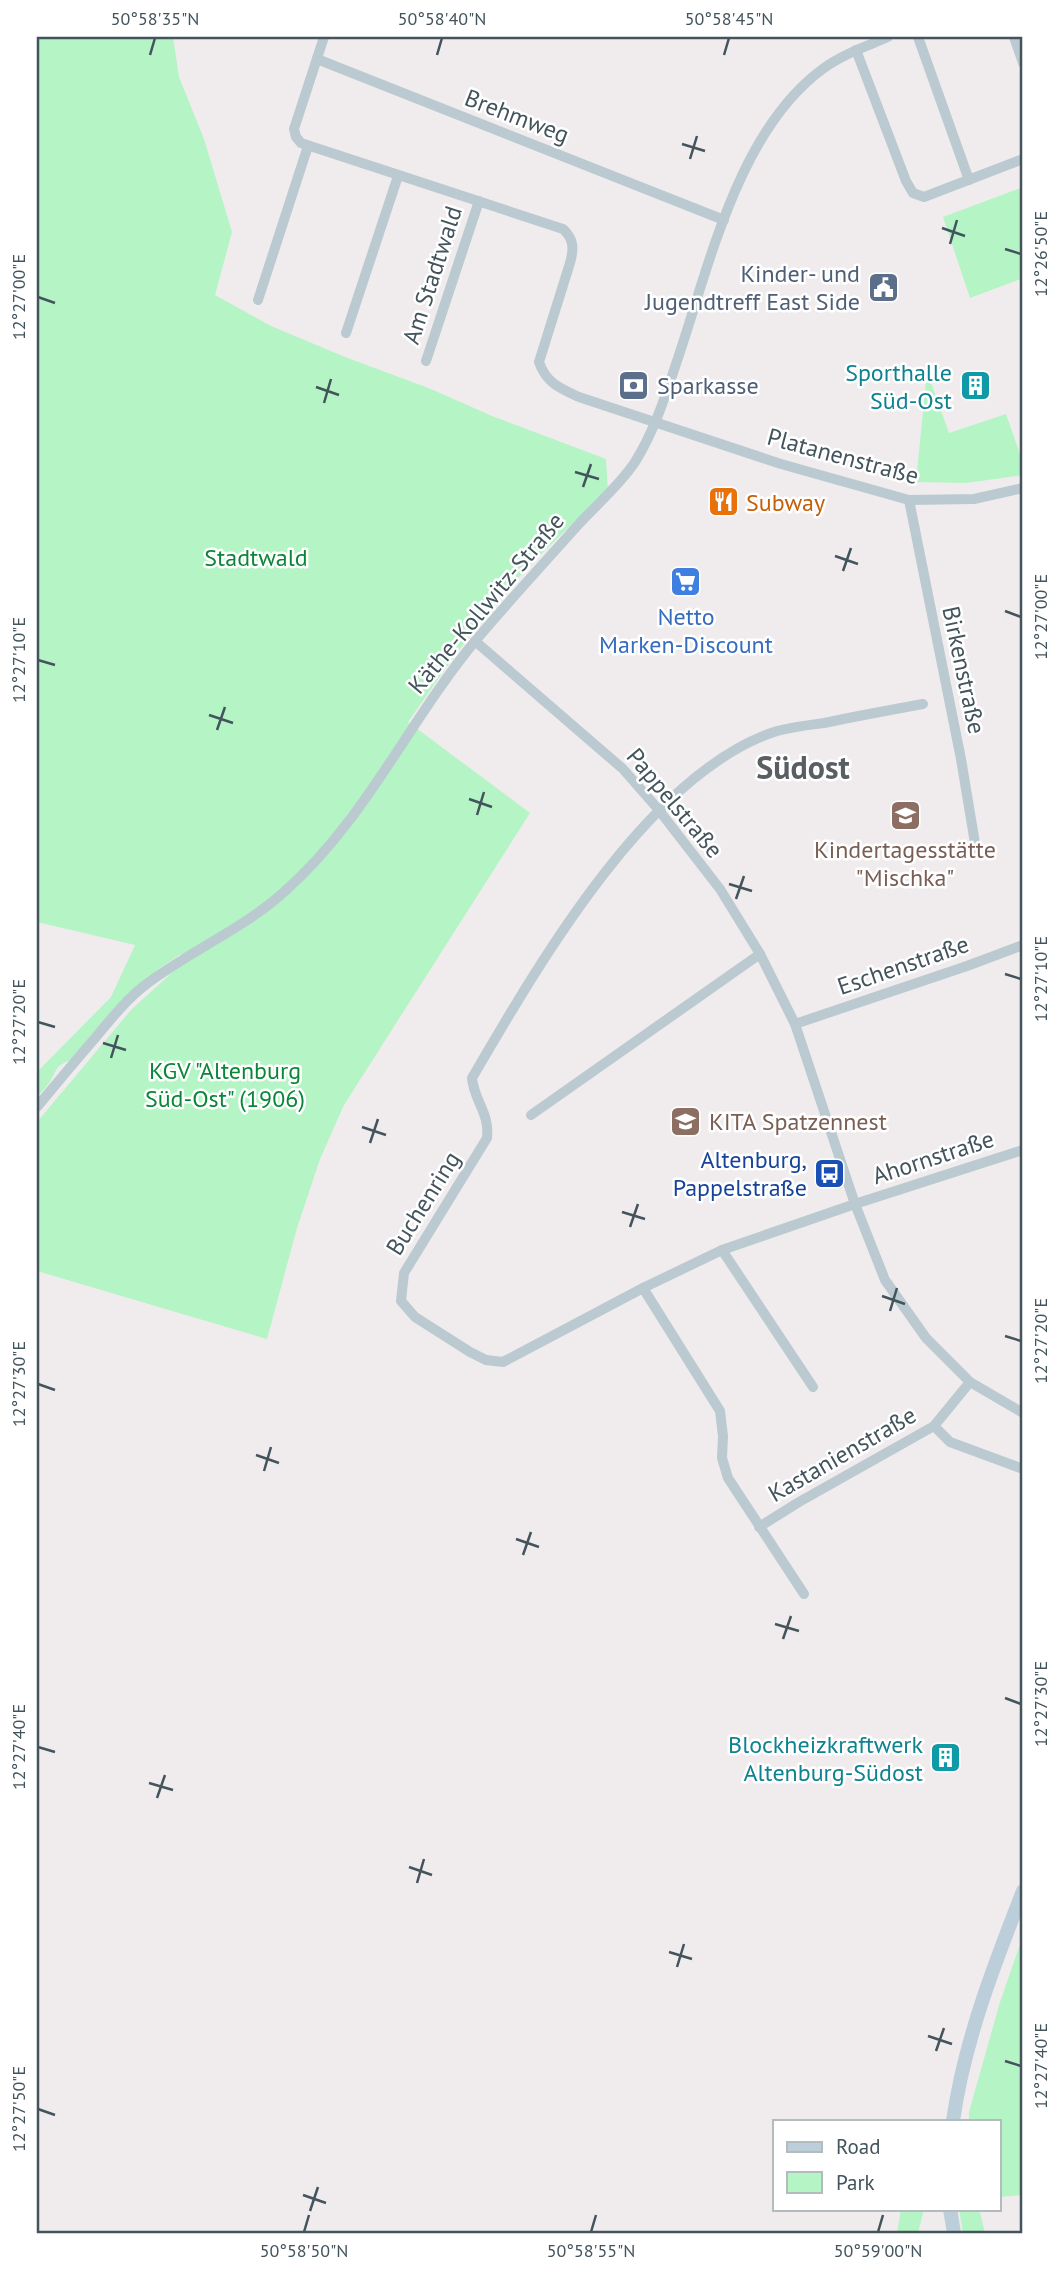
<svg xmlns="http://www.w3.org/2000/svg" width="1060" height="2270" font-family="'PT Sans',sans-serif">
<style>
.green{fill:#b4f4c5}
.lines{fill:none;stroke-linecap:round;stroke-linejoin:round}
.street{stroke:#bbcad1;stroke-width:10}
.secondary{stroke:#bcced9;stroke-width:14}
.ticks{fill:none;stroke:#43545c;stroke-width:2.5}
.labels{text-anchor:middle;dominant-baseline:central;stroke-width:5;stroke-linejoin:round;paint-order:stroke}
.street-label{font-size:24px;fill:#43545c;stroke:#fff}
.service-label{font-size:24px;fill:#4e5e75;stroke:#fff;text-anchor:end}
.culture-label{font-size:24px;fill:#0d838f;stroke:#fff;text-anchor:end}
.food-label{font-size:24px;fill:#c56008;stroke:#fff;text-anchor:start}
.park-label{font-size:24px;fill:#0b8639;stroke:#fff}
.shop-label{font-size:24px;fill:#366cbe;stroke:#fff}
.education-label{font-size:24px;fill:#785e54;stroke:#fff}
.transit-label{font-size:24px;fill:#164399;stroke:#fff;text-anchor:end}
.district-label{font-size:32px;font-weight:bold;fill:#595e63;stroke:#fff}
.neatline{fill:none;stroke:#43545c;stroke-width:2.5}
.ticks-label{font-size:18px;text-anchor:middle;fill:#43545c}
</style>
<rect width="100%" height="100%" fill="#f0eced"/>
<g class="green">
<path d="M37 37H173L179 77 204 139 232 232 215 295 271 326 345 357 431 389 492 416 606 459 608 491C571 525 534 559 501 597 467 637 438 679 408 722L530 813 344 1105 320 1159 297 1228 267 1339 37 1271V1122L131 1010 178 967 181 954C136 981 103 1023 69 1061 55 1065 56 1073 49 1083 46 1088 41 1092 37 1097V1072L111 997 135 945 37 922Z"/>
<polygon points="1023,187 1023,278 970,298 943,217"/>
<polygon points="927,371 949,433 1006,414 1023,463 1023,475 966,483 916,482"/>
<polygon points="1023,1936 1023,2195 999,2197 999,2121 969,2121 969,2112 1000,2002"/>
<polygon points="901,2209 924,2209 918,2233 897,2233"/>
<polygon points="959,2209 979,2209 985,2233 963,2233"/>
</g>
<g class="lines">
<g class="street">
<path d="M324 37 294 129 296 137 301 143 563 229C574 239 574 249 570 263L539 362C546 383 560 388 579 397L781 464 909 500 974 499 1023 488"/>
<polyline points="918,37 969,180"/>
<polyline points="1014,37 1023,63"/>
<polyline points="856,50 906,181 913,193 924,197 1023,159"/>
<polyline points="317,59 724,220"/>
<polyline points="258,300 308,146"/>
<polyline points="346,333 398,176"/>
<polyline points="426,361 479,201"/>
<polyline points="909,500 961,759 976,849"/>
<polyline points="475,641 623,769 658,809 720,889 760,954 795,1024 855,1204 885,1280 926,1338 970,1382 1023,1413"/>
<path d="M923 704C890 710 857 716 824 723 809 725 792 727 777 731 648 772 537 967 472 1078 474 1101 490 1113 487 1138L404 1273 401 1301 415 1317 470 1352 486 1360 503 1362 643 1288 722 1250 855 1204 1023 1150"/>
<polyline points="795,1024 967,966 1023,945"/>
<path d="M37 1107C57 1083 76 1060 96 1037 111 1019 126 1000 144 986 189 951 242 930 284 892 365 821 408 722 476 640 509 601 544 563 578 525 597 504 619 486 635 462 655 430 666 394 678 358 710 263 739 129 824 68 843 54 867 46 888 37"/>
<polyline points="531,1115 760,954"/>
<polyline points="722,1250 813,1387"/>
<polyline points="643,1288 720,1411 723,1436 722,1458 728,1478 804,1594"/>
<polyline points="934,1426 950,1442 1023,1469"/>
<polyline points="759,1527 799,1502 934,1426 970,1382"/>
</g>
<g class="secondary">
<path d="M953 2121C964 2042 994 1965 1023 1891"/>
<polyline points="950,2209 954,2233"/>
</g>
</g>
<path class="ticks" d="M150 55 155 38M437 55 442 38M724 55 729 38M682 144 705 151M690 159 697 136M942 228 965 236M950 244 957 220M1005 249 1021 254M38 297 55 303M316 387 339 395M324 403 331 379M575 472 599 479M583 487 591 464M835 556 858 564M843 571 851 548M1005 611 1021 617M38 660 55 665M209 715 233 723M217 730 225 707M469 799 492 807M477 815 484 792M729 884 752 891M736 899 744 876M1005 974 1021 979M38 1022 55 1027M103 1043 126 1050M111 1058 118 1035M362 1127 386 1135M370 1143 378 1119M622 1212 645 1219M630 1227 638 1204M882 1296 905 1304M890 1311 897 1288M1005 1336 1021 1341M38 1384 55 1390M256 1455 279 1463M264 1471 271 1447M516 1539 539 1547M523 1555 531 1532M775 1624 799 1631M783 1639 791 1616M1005 1698 1021 1704M38 1747 55 1752M149 1783 173 1790M157 1798 165 1775M409 1867 432 1875M417 1883 424 1859M669 1952 692 1959M677 1967 684 1944M928 2036 952 2044M936 2051 944 2028M1005 2061 1021 2066M38 2109 55 2115M303 2195 326 2203M310 2211 318 2187M304 2232 309 2215M591 2232 596 2215M878 2232 883 2215"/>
<defs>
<symbol id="civic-square" viewBox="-11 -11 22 22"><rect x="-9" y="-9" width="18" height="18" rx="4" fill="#5c6f8a" stroke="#fff"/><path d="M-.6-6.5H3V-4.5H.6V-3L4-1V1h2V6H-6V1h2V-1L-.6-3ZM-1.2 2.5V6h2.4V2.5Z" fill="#fff"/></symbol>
<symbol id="bank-square" viewBox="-11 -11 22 22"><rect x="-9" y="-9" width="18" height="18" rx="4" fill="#5c6f8a" stroke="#fff"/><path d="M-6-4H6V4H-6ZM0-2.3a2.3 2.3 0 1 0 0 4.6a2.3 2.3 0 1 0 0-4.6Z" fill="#fff"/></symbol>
<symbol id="building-square" viewBox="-11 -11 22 22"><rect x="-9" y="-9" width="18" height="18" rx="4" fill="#0f9aa8" stroke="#fff"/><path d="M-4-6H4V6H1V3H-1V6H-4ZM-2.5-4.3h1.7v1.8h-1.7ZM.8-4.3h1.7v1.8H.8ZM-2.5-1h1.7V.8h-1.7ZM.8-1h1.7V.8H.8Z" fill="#fff"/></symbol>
<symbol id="restaurant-square" viewBox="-11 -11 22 22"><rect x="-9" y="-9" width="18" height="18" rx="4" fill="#e8710a" stroke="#fff"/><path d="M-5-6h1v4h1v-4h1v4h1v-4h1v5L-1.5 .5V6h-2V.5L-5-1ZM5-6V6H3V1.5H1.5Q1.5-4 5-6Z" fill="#fff"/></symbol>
<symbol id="supermarket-square" viewBox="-11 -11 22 22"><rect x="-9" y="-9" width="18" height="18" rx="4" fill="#3f7fe0" stroke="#fff"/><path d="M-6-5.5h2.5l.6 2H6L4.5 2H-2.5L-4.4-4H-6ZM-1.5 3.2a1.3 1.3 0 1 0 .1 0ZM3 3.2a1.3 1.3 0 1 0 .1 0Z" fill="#fff"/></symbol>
<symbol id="school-square" viewBox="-11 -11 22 22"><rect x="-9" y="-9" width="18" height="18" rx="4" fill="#8d6e63" stroke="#fff"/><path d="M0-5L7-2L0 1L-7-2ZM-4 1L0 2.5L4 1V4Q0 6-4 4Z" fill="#fff"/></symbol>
<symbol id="bus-square" viewBox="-11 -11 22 22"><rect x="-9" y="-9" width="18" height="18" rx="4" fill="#1a4fb4" stroke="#fff"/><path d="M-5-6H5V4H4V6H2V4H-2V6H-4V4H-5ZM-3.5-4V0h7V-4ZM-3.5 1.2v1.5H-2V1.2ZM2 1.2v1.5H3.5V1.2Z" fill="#fff"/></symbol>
</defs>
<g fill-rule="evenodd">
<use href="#civic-square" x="866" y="270" width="35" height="35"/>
<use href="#bank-square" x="616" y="368" width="35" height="35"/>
<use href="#building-square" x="958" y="368" width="35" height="35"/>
<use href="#restaurant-square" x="706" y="484" width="35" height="35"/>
<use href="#supermarket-square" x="668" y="564" width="35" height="35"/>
<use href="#school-square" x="888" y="798" width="35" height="35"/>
<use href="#school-square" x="668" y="1104" width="35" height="35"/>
<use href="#bus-square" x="812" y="1156" width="35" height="35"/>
<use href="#building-square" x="928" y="1740" width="35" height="35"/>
</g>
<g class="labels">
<g class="street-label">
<text transform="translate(517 116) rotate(21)">Brehmweg</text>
<text transform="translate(432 275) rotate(-72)">Am Stadtwald</text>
<text transform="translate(843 456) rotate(15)">Platanenstraße</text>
<text transform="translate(486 603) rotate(-50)">Käthe-Kollwitz-Straße</text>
<text transform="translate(964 670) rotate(78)">Birkenstraße</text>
<text transform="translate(675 803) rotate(50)">Pappelstraße</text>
<text transform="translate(903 965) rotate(-19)">Eschenstraße</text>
<text transform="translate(933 1157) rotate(-18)">Ahornstraße</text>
<text transform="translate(423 1203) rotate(-58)">Buchenring</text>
<text transform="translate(842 1454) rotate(-30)">Kastanienstraße</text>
</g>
<g class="service-label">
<text x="860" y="273">Kinder- und<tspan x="860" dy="28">Jugendtreff East Side</tspan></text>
<text x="657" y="385" text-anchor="start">Sparkasse</text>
</g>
<g class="culture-label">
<text x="952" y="372">Sporthalle<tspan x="952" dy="28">Süd-Ost</tspan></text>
<text x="923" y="1744">Blockheizkraftwerk<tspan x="923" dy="28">Altenburg-Südost</tspan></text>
</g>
<g class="food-label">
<text x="746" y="502">Subway</text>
</g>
<g class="park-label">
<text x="256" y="557">Stadtwald</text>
<text x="225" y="1070">KGV "Altenburg<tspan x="225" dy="28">Süd-Ost" (1906)</tspan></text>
</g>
<g class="shop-label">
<text x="686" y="616">Netto<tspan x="686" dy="28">Marken-Discount</tspan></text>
</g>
<g class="education-label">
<text x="905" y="849">Kindertagesstätte<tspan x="905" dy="28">"Mischka"</tspan></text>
<text x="709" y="1121" text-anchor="start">KITA Spatzennest</text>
</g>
<g class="transit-label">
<text x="807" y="1159">Altenburg,<tspan x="807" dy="28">Pappelstraße</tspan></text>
</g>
<g class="district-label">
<text x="803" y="767">Südost</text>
</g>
</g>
<rect width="1060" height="2270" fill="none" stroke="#ffffff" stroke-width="77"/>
<rect x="773" y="2120" width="228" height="91" fill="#ffffff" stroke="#b4bbbe" stroke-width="2"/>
<rect x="787" y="2142" width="35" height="10" fill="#bcced9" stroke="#b4bbbe" stroke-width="2"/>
<text x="836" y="2154" font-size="21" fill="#43545c">Road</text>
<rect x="787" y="2172" width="35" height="21" fill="#b4f4c5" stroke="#b4bbbe" stroke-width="2"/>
<text x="836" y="2190" font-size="21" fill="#43545c">Park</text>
<rect x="38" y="38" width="983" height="2194" class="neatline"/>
<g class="ticks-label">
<text x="155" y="25">50°58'35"N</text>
<text x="442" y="25">50°58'40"N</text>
<text x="729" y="25">50°58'45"N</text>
<text transform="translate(1041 254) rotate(-90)" y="6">12°26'50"E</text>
<text transform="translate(19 297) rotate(-90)" y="6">12°27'00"E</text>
<text transform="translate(1041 617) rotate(-90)" y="6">12°27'00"E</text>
<text transform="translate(19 660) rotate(-90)" y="6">12°27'10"E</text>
<text transform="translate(1041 979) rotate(-90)" y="6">12°27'10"E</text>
<text transform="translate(19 1022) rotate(-90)" y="6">12°27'20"E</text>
<text transform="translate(1041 1341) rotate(-90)" y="6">12°27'20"E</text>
<text transform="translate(19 1384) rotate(-90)" y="6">12°27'30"E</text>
<text transform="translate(1041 1704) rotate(-90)" y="6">12°27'30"E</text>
<text transform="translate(19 1747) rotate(-90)" y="6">12°27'40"E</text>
<text transform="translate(1041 2066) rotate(-90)" y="6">12°27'40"E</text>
<text transform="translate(19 2109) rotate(-90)" y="6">12°27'50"E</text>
<text x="304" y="2257">50°58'50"N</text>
<text x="591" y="2257">50°58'55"N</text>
<text x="878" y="2257">50°59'00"N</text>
</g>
</svg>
